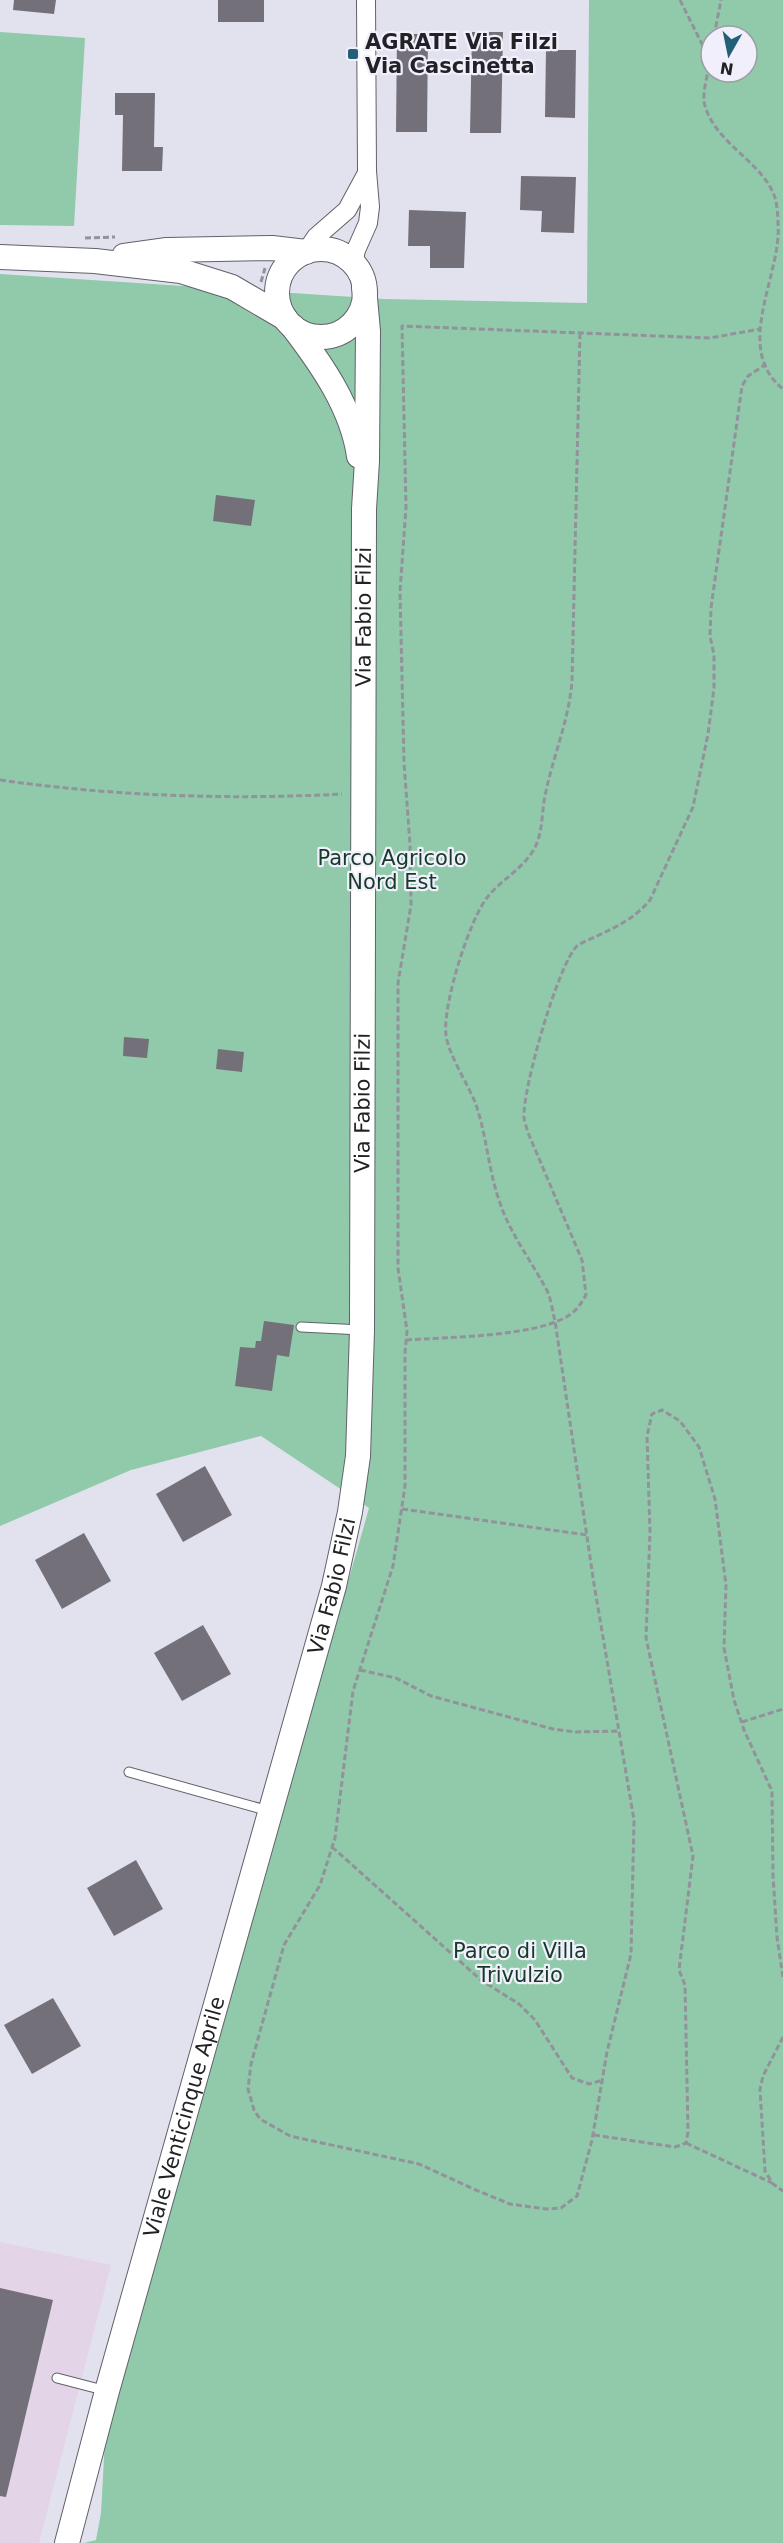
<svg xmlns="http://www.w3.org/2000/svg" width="783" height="2543" font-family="'DejaVu Sans',sans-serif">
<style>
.industrial{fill:#e3d4e7}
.green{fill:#90caaa;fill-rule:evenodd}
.building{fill:#747079}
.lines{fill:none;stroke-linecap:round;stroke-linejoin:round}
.service-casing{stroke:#61616b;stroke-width:11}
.minor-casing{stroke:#61616b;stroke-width:20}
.tertiary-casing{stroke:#61616b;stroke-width:26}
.path{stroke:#92929b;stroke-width:3;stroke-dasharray:6 3;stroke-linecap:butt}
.service{stroke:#fff;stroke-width:9}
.minor{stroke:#fff;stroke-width:18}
.tertiary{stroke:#fff;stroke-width:24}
.poi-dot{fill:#235f77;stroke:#f0effb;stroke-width:2}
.labels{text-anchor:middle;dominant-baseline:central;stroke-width:4.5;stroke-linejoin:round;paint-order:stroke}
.poi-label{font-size:21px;font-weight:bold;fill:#222226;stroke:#f0effb;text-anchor:start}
.street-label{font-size:21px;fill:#222226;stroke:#f0effb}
.park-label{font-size:21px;fill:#153a28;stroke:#f0effb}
</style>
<rect width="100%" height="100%" fill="#e2e2ee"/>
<polygon class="industrial" points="0,2242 111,2265 39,2543 0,2543"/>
<g class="green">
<path d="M589 0H783V2543H84L96 2540 101 2513 105 2439 369 1508 261 1436 131 1470 0 1526V274L384 299 587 303ZM711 36H747V72H711Z"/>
<polygon points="0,32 85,38 74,226 0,225"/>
</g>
<g class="building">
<polygon points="14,0 56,0 54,14 13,10"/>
<rect x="218" y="0" width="46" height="22"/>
<polygon points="472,32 503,32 501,133 470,133"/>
<polygon points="397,34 428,34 427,132 396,132"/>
<polygon points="546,50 576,50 575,118 545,117"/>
<polygon points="115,93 155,93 154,147 163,147 162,171 122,171 123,115 115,115"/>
<polygon points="521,176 576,177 574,233 541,232 542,211 520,210"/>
<polygon points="409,210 466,212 464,268 430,268 430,246 408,246"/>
<polygon points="216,495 255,500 251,526 213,521"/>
<polygon points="124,1037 149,1039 147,1058 123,1056"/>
<polygon points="218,1049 244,1052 242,1072 216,1069"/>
<polygon points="264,1321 294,1325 289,1357 277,1355 272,1391 235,1386 240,1347 255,1348 256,1341 261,1341"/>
<polygon points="205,1466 232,1515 183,1542 156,1494"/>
<polygon points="84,1533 111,1581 62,1609 35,1560"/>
<polygon points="203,1625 231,1674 182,1701 154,1653"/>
<polygon points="136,1860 163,1909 114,1936 87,1888"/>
<polygon points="53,1998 81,2046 32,2074 4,2025"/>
<polygon points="0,2288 53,2300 6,2497 0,2496"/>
</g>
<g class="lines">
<defs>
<g id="service">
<polyline points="301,1327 362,1330"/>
<polyline points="129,1772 269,1811"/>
<polyline points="57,2378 107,2391"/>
</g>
<g id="minor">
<polyline points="306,252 316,237 347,210 367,173"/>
<polyline points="353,264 356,250 368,223 370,207 367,171 366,0"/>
</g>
<g id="tertiary">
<circle cx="321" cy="293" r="44"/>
<polyline points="124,256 167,250 272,248 306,252"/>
<polyline points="0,257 95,261 181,271 232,287 285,318"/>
<path d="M293 327C322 365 352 408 359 456"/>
<path id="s1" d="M67 2543 107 2391 334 1586 350 1512 358 1456 362 1330 364 509 367 461 368 331 364 287"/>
</g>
</defs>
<use href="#service" class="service-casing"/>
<use href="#minor" class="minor-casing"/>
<use href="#tertiary" class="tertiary-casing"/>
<g class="path">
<polyline points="680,0 710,60"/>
<polyline points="714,36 721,0"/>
<path d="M711 57C709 71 701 93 705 106 717 146 766 163 776 201 777 208 778 216 778 224 782 275 732 348 783 389"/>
<polyline points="85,238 115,237"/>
<polyline points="261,282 265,268"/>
<path d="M580 333 572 681C569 719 554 754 546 791 542 807 543 825 538 840 531 863 505 877 490 894 470 915 442 1007 446 1035 448 1053 467 1083 475 1102 487 1135 488 1170 500 1203 510 1233 530 1259 545 1287 551 1296 552 1310 555 1321L594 1584 634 1820 631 1954 607 2052 592 2140 577 2196 561 2208 546 2209 510 2204 478 2191 419 2164 290 2136 260 2119 254 2110 248 2089 251 2064 284 1945 320 1885 335 1838 353 1691 393 1566 405 1486V1353L407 1331 398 1268V983L411 905 410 844 404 763 400 591 406 507 402 326 710 338 760 329"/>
<path d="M0 780C113 796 228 800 342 794"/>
<path d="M406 1340C448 1337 533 1337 568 1316 576 1311 581 1304 586 1295L582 1260 529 1135C527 1130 525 1123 524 1118 522 1091 558 964 577 946 582 942 591 939 597 936 618 926 635 918 650 900L693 807 708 734 714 688V655L710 636 711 608 742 386 748 376 766 364"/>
<polyline points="402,1509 587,1535"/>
<polyline points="360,1670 396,1678 431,1696 553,1729 575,1732 619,1731"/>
<polyline points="742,1722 783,1709"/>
<polyline points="332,1847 481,1980 519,2004 535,2020 572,2078 589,2084 603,2080"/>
<polyline points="783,2037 763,2076 760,2089 765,2171 773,2184 783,2191"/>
<polyline points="594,2135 675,2147 686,2143 688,2132 685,1985 679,1970 693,1856 646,1638 650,1532 647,1436 652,1414 662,1410 680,1421 699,1447 715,1499 726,1585 724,1648 734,1700 744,1730 772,1791 773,1876 777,1937 783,1978"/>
<polyline points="686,2143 772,2183"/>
</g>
<use href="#service" class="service"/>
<use href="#minor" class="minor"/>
<use href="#tertiary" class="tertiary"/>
</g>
<rect class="poi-dot" x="347" y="48" width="12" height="12" rx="3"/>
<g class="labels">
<g class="poi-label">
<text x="365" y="42">AGRATE Via Filzi<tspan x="365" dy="24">Via Cascinetta</tspan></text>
</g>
<g class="street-label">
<text stroke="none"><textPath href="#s1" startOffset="1965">Via Fabio Filzi</textPath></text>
<text stroke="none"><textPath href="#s1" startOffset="1479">Via Fabio Filzi</textPath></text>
<text stroke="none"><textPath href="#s1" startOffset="993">Via Fabio Filzi</textPath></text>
<text stroke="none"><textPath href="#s1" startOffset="442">Viale Venticinque Aprile</textPath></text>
</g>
<g class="park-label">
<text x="392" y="858">Parco Agricolo<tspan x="392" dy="24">Nord Est</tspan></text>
<text x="520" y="1951">Parco di Villa<tspan x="520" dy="24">Trivulzio</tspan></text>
</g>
</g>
<g transform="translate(729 54) rotate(189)"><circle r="28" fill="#f0effb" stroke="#9e9da6" stroke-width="1.5"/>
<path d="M0-4.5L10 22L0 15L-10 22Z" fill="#235f77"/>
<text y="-9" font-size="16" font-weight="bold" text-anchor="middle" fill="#222226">N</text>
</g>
</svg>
